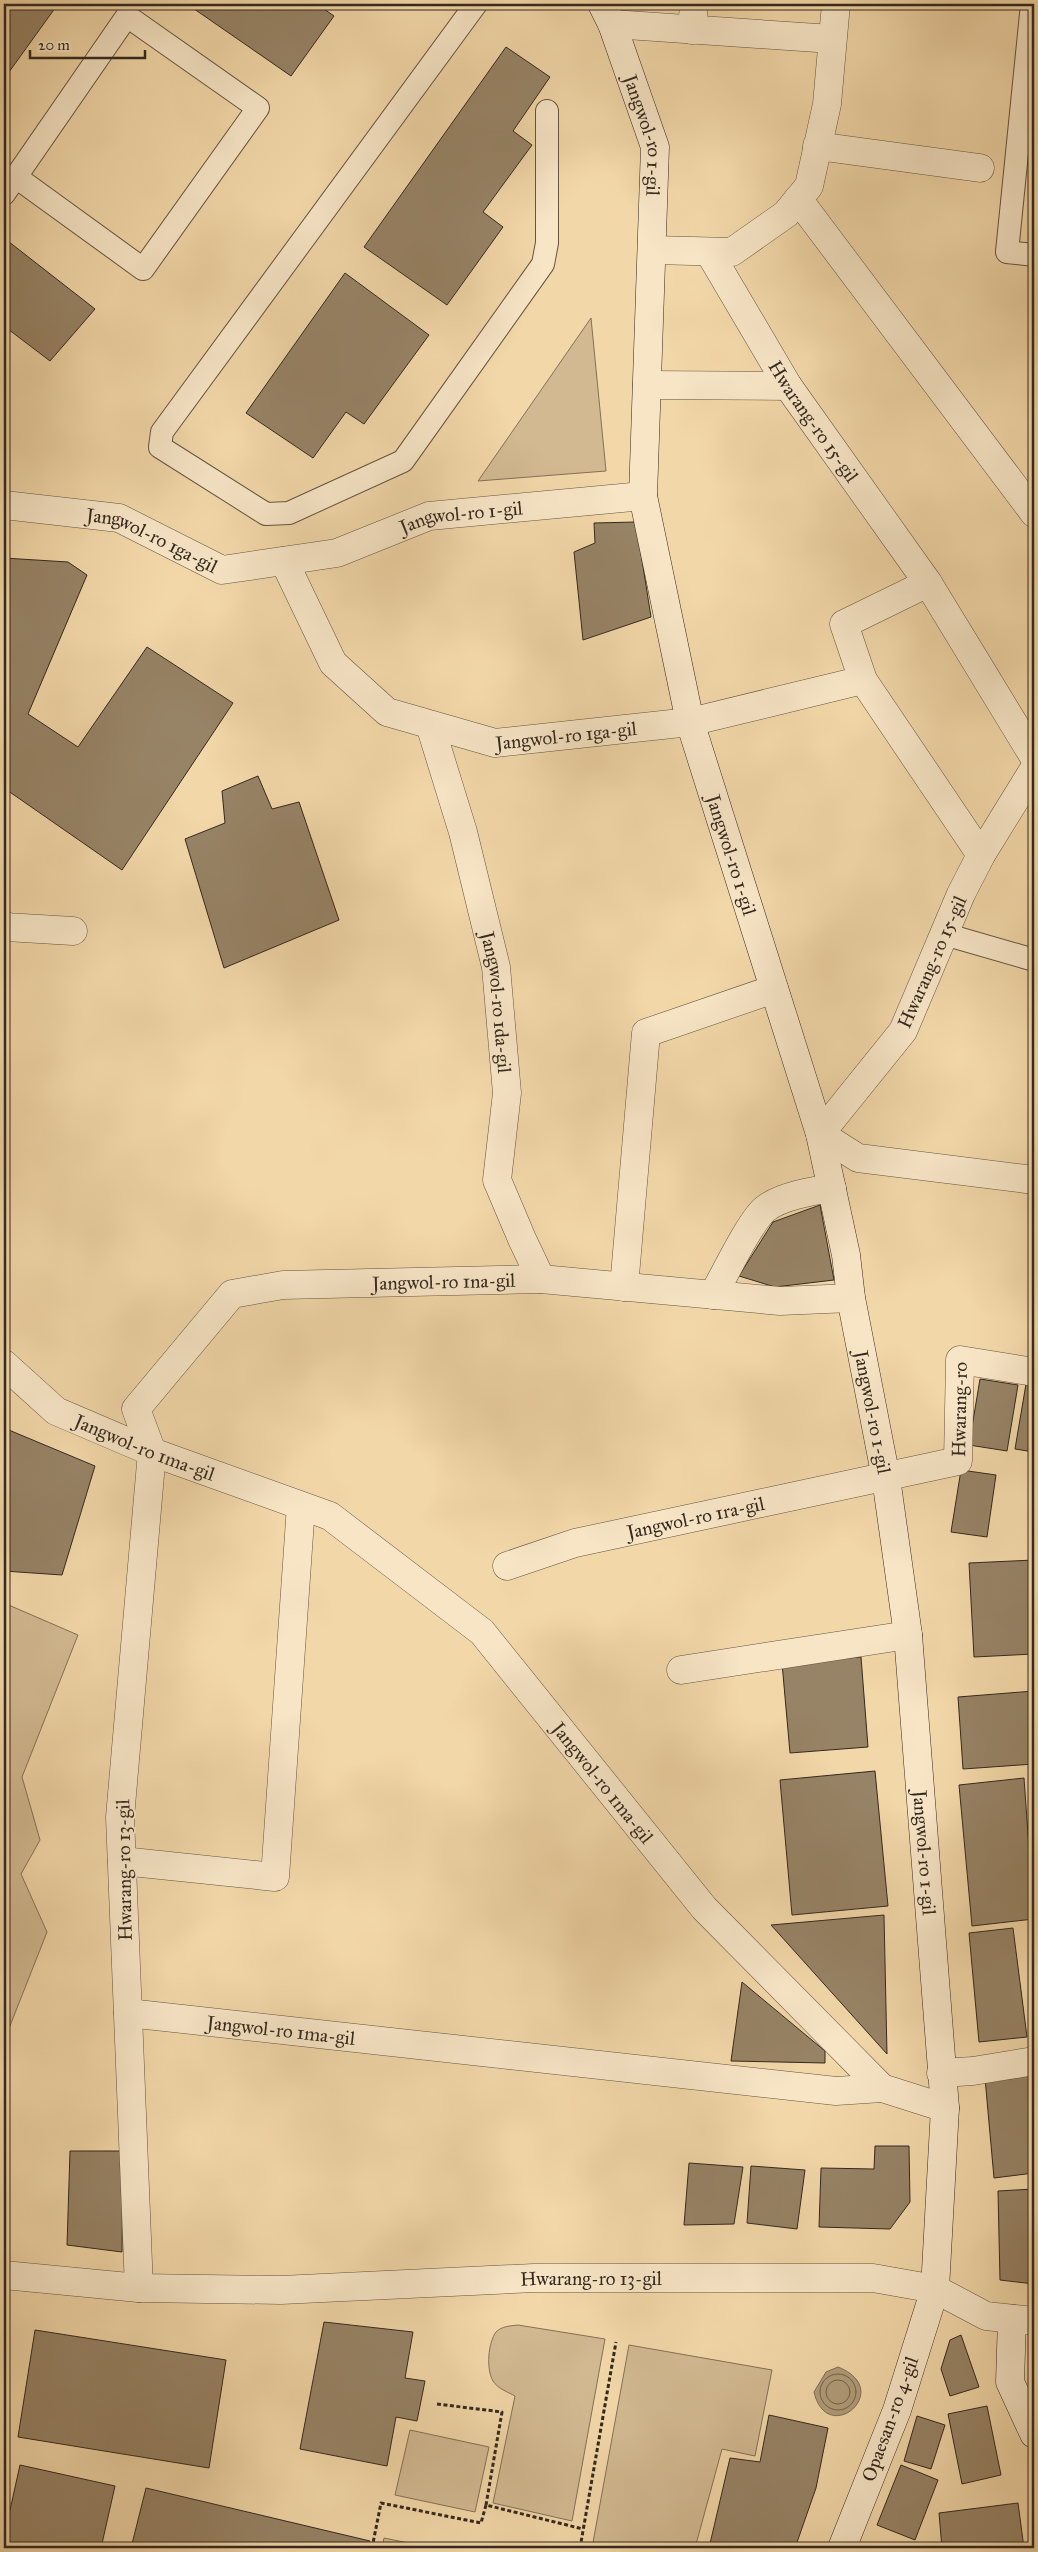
<svg xmlns="http://www.w3.org/2000/svg" width="1038" height="2552" font-family="'IM FELL Great Primer',serif">
<style>
.green{fill:#d2b991;stroke:#837158}
.water{fill:#b19c79;stroke:#7f6e55}
.lines{fill:none;stroke-linecap:round;stroke-linejoin:round}
.shore{stroke:#72624c;stroke-width:1}
.building{fill:#978366;stroke:#34291f}
.lane-casing{stroke:#645441;stroke-width:24}
.street-casing{stroke:#645441;stroke-width:29}
.secondary-casing{stroke:#34291f;stroke-width:29}
.path{stroke:#34291f;stroke-width:3;stroke-dasharray:4 2.5;stroke-linecap:butt}
.lane{stroke:#f7e5c6;stroke-width:22}
.street{stroke:#f7e5c6;stroke-width:28}
.secondary{stroke:#f7e5c6;stroke-width:28}
.labels{text-anchor:middle;dominant-baseline:central;stroke-width:4;stroke-linejoin:round;paint-order:stroke}
.street-label{font-size:19px;fill:#34291f;stroke:#f7e5c6}
</style>
<rect width="100%" height="100%" fill="#f2d7a8"/>
<filter id="stains"><feTurbulence type="fractalNoise" baseFrequency=".004" numOctaves="4"/><feColorMatrix values="0 0 0 0 .2 0 0 0 0 .09 0 0 0 0 .02 0 0 0 .5 -.17"/></filter>
<radialGradient id="worn" r=".72"><stop offset=".6" stop-color="#630" stop-opacity="0"/><stop offset="1" stop-color="#630" stop-opacity=".3"/></radialGradient>
<g class="green">
<polygon points="591,318 606,471 478,481"/>
<polygon points="4,1603 78,1635 22,1777 40,1840 21,1874 47,1932 4,2041"/>
<path d="M518 2325 605 2339 572 2521 493 2503 515 2396C508 2392 498 2389 493 2381 486 2369 488 2343 496 2332 502 2326 510 2326 518 2325Z"/>
<polygon points="629,2345 772,2370 755,2456 722,2449 695,2548 592,2548"/>
<polygon points="410,2430 489,2447 475,2512 395,2495"/>
<polygon points="384,2538 433,2548 382,2548"/>
</g>
<path class="water" d="M838 2367C896 2390 827 2448 814 2392L826 2372Z"/>
<g class="lines">
<g class="shore">
<circle cx="838" cy="2392" r="18"/>
<circle cx="838" cy="2392" r="12"/>
</g>
</g>
<g class="building">
<polygon points="4,4 58,4 4,79"/>
<polygon points="187,4 317,4 334,16 291,76"/>
<polygon points="506,47 550,77 513,131 532,145 483,212 503,227 447,305 364,247"/>
<polygon points="4,238 95,309 50,361 4,326"/>
<polygon points="345,273 429,335 364,424 346,412 313,458 246,413"/>
<polygon points="636,522 651,617 583,640 574,552 595,543 594,523"/>
<polygon points="4,558 68,562 87,575 28,714 78,747 147,647 233,703 122,870 4,788"/>
<polygon points="258,776 272,809 299,802 339,920 224,968 185,839 225,823 222,791"/>
<polygon points="820,1205 834,1280 775,1287 739,1276 773,1222"/>
<polygon points="980,1379 1018,1385 1007,1451 969,1445"/>
<polygon points="1026,1384 1034,1386 1034,1452 1015,1449"/>
<polygon points="4,1428 95,1466 62,1575 4,1571"/>
<polygon points="961,1470 996,1475 987,1537 951,1532"/>
<polygon points="1034,1560 1034,1654 974,1657 969,1563"/>
<polygon points="861,1657 868,1747 790,1753 782,1663"/>
<polygon points="1034,1691 1034,1764 963,1769 958,1697"/>
<polygon points="875,1771 888,1906 792,1915 780,1780"/>
<polygon points="1024,1778 1034,1919 972,1926 959,1785"/>
<polygon points="884,1915 887,2054 771,1925"/>
<polygon points="1013,1928 1027,2037 979,2042 969,1933"/>
<polygon points="742,1982 825,2051 825,2063 731,2061"/>
<polygon points="1034,2073 1034,2173 994,2178 985,2078"/>
<polygon points="875,2146 909,2146 910,2202 890,2229 819,2227 821,2168 874,2169"/>
<polygon points="70,2151 123,2151 122,2252 67,2245"/>
<polygon points="689,2163 743,2167 734,2224 684,2225"/>
<polygon points="751,2166 805,2170 797,2229 747,2223"/>
<polygon points="1034,2189 1034,2284 1000,2280 998,2191"/>
<polygon points="324,2322 413,2332 405,2378 425,2381 417,2421 396,2417 387,2466 300,2449"/>
<polygon points="35,2330 226,2360 209,2468 18,2437"/>
<polygon points="961,2335 979,2387 950,2396 941,2369 950,2340"/>
<polygon points="987,2406 1001,2475 962,2484 948,2414"/>
<polygon points="769,2415 828,2428 816,2488 795,2548 709,2548 730,2458 760,2462"/>
<polygon points="917,2416 945,2425 931,2469 904,2461"/>
<polygon points="20,2465 115,2486 101,2548 4,2548 4,2537"/>
<polygon points="901,2465 938,2480 915,2540 877,2525"/>
<polygon points="146,2488 370,2541 368,2548 131,2548"/>
<polygon points="1018,2503 1024,2548 942,2548 939,2513"/>
</g>
<g class="lines">
<defs>
<g id="lane">
<polyline points="476,4 162,432 160,447 266,514 289,513 403,461 543,264 547,243 547,111"/>
<polyline points="1032,4 1007,252 1034,255"/>
<polyline points="4,194 127,16 258,108 143,269 16,177"/>
<polyline points="944,934 1034,960"/>
</g>
<g id="street">
<polyline points="612,24 832,39"/>
<polyline points="692,30 694,4"/>
<polyline points="817,146 980,168"/>
<polyline points="798,199 1034,513"/>
<polyline points="652,250 732,252 786,214 809,186 827,104 836,4"/>
<path id="s1" d="M709 252 788 386 928 583 1034 757"/>
<polyline points="647,385 788,386"/>
<path id="s2" d="M4 505 119 518 222 570 337 553 429 516 643 496"/>
<path id="s3" d="M284 561 333 663 387 712 495 743 690 722 863 680"/>
<polyline points="928,583 844,624 863,680 981,855"/>
<path id="s4" d="M430 725 463 832 496 967 507 1093 497 1180 522 1239 541 1279"/>
<polyline points="1034,769 981,855 961,894 903,1031 820,1134 858,1158 1034,1180"/>
<polyline points="4,925 6,927 73,931"/>
<polyline points="624,1287 646,1033 774,989"/>
<path d="M713 1295C724 1276 750 1221 765 1209 781 1196 813 1191 832 1188"/>
<path id="s5" d="M4 1364 56 1411 152 1452 330 1516 482 1632 704 1908 882 2088 945 2108"/>
<path id="s6" d="M507 1566 575 1543 958 1461 960 1360 1034 1372"/>
<polyline points="681,1670 908,1635"/>
<polyline points="122,1861 275,1877 301,1506"/>
<path id="s7" d="M128 2013 836 2091 882 2088"/>
<polyline points="941,2073 973,2071 1034,2061"/>
<path id="s8" d="M4 2275 139 2288 281 2290 534 2278H873L935 2289 986 2316 1034 2321"/>
<path id="s9" d="M139 2288 120 1817 152 1452 136 1409 232 1294 283 1285 541 1279 780 1301 851 1298"/>
</g>
<g id="secondary">
<path id="s10" d="M602 4 612 24 655 147 643 496 690 722 820 1134 846 1255 851 1298 886 1478 908 1635 945 2108 935 2289 897 2410 842 2548"/>
<polyline points="1012,2319 1010,2382 1034,2434"/>
</g>
</defs>
<use href="#lane" class="lane-casing"/>
<use href="#street" class="street-casing"/>
<use href="#secondary" class="secondary-casing"/>
<g class="path">
<polyline points="437,2404 502,2412 486,2505"/>
<polyline points="372,2548 381,2503 481,2523 486,2505 583,2529"/>
<polyline points="580,2548 616,2342"/>
</g>
<use href="#lane" class="lane"/>
<use href="#street" class="street"/>
<use href="#secondary" class="secondary"/>
</g>
<g class="labels">
<g class="street-label">
<text stroke="none"><textPath href="#s10" startOffset="139">Jangwol-ro 1-gil</textPath></text>
<text stroke="none"><textPath href="#s1" startOffset="199">Hwarang-ro 15-gil</textPath></text>
<text stroke="none"><textPath href="#s2" startOffset="478">Jangwol-ro 1-gil</textPath></text>
<text stroke="none"><textPath href="#s2" startOffset="154">Jangwol-ro 1ga-gil</textPath></text>
<text stroke="none"><textPath href="#s3" startOffset="370">Jangwol-ro 1ga-gil</textPath></text>
<text stroke="none"><textPath href="#s10" startOffset="872">Jangwol-ro 1-gil</textPath></text>
<text transform="translate(932 962) rotate(-66)">Hwarang-ro 15-gil</text>
<text stroke="none"><textPath href="#s4" startOffset="286">Jangwol-ro 1da-gil</textPath></text>
<text stroke="none"><textPath href="#s9" startOffset="1246">Jangwol-ro 1na-gil</textPath></text>
<text stroke="none"><textPath href="#s10" startOffset="1448">Jangwol-ro 1-gil</textPath></text>
<text stroke="none"><textPath href="#s6" startOffset="515">Hwarang-ro</textPath></text>
<text stroke="none"><textPath href="#s5" startOffset="166">Jangwol-ro 1ma-gil</textPath></text>
<text stroke="none"><textPath href="#s6" startOffset="195">Jangwol-ro 1ra-gil</textPath></text>
<text stroke="none"><textPath href="#s5" startOffset="748">Jangwol-ro 1ma-gil</textPath></text>
<text stroke="none"><textPath href="#s10" startOffset="1892">Jangwol-ro 1-gil</textPath></text>
<text transform="translate(124 1870) rotate(-91)">Hwarang-ro 13-gil</text>
<text stroke="none"><textPath href="#s7" startOffset="154">Jangwol-ro 1ma-gil</textPath></text>
<text stroke="none"><textPath href="#s8" startOffset="588">Hwarang-ro 13-gil</textPath></text>
<text transform="translate(890 2419) rotate(-70)">Opaesan-ro 4-gil</text>
</g>
</g>
<rect width="1038" height="2552" fill="none" stroke="#f2d7a8" stroke-width="20"/>
<rect x="5" y="5" width="1028" height="2542" fill="none" stroke="#34291f" stroke-width="2.5"/>
<rect x="10" y="10" width="1018" height="2532" fill="none" stroke="#34291f"/>
<path d="M30 50v8h115v-8" fill="none" stroke="#34291f" stroke-width="2.5"/>
<text x="38" y="50" font-size="15" fill="#34291f" stroke="#f7e5c6" stroke-width="4" paint-order="stroke">20 m</text>
<rect width="100%" height="100%" filter="url(#stains)"/>
<rect width="100%" height="100%" fill="url(#worn)"/>
</svg>
